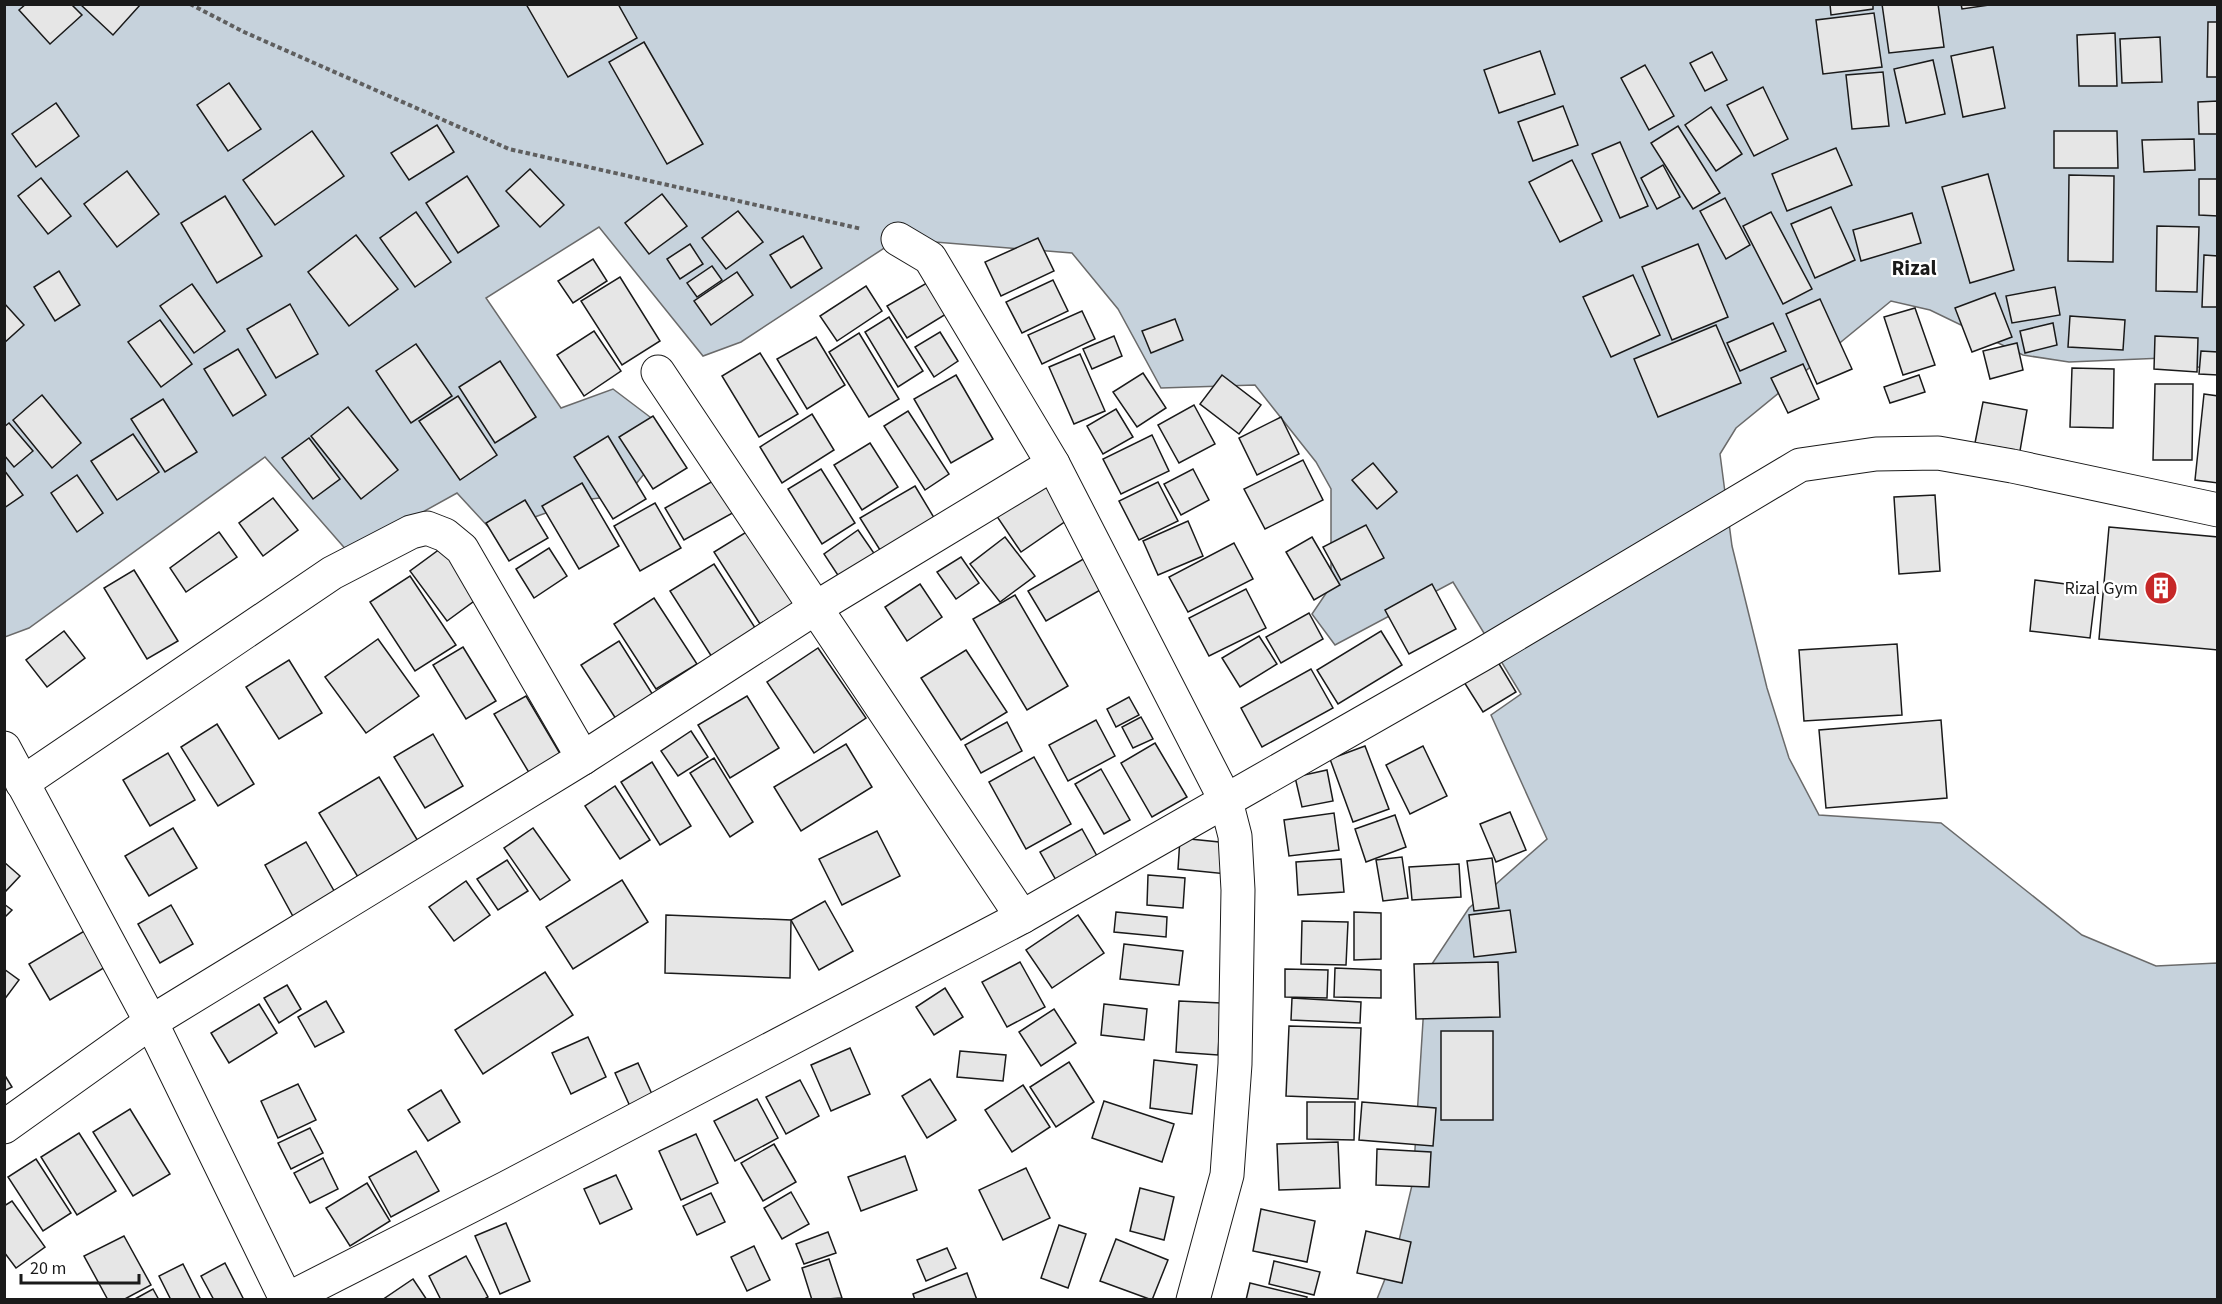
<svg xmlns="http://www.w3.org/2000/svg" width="2222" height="1304" font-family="'Source Sans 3',sans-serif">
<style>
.water{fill:#c6d2dc;stroke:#6a6a6a;stroke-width:1.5}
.building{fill:#e6e6e6;stroke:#1a1a1a;stroke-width:1.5}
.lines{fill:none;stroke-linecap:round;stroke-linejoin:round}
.minor-casing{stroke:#1a1a1a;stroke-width:35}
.path{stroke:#5f5f5f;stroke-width:4;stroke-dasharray:4.5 3;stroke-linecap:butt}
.minor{stroke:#fff;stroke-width:33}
.labels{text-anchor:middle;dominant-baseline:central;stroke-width:4.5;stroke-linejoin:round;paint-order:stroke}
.poi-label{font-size:18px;fill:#1a1a1a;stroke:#fff;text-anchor:end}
.quarter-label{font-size:21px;font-weight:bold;fill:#1a1a1a;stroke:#fff}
</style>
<rect width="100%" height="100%" fill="#fff"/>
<polygon class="water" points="5,5 2217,5 2217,372 2164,358 2069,362 2023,355 1930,310 1891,301 1736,428 1720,454 1732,546 1767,688 1789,758 1819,815 1941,823 2082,935 2156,966 2217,963 2217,1299 1377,1299 1397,1249 1413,1181 1426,973 1469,908 1547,839 1491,715 1521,694 1453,582 1335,645 1312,614 1331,586 1331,489 1316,462 1255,385 1161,388 1118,309 1072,253 898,239 741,342 703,356 599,227 486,298 561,408 613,389 654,420 653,463 627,495 582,500 493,532 457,493 349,553 265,457 29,628 5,637"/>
<g class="building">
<polygon points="26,4 71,4 82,15 50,44 19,10"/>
<polygon points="80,4 139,4 140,5 113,35"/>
<polygon points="526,4 618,4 637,38 568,77"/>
<polygon points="1830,4 1873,4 1873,9 1831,15"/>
<polygon points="1882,4 1938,4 1944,47 1889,53"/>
<polygon points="1961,4 1996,4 1962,9"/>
<polygon points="1874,13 1882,67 1823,74 1816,20"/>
<polygon points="2208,22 2218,22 2218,77 2207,77"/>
<polygon points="2115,33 2117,86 2079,86 2077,35"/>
<polygon points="2160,37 2162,82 2122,83 2120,39"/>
<polygon points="644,42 703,144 667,164 609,62"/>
<polygon points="1993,47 2005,108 1963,117 1951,56"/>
<polygon points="1540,51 1555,94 1499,113 1484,70"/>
<polygon points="1712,52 1727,80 1705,91 1690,63"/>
<polygon points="1933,60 1945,114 1906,123 1894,69"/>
<polygon points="1645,65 1674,116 1649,130 1621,78"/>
<polygon points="1883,72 1889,126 1852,129 1846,75"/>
<polygon points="229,83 261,129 228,151 197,105"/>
<polygon points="1763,87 1788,139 1754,156 1727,105"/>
<polygon points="2218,101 2218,134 2199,134 2198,102"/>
<polygon points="56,103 79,136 36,167 12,134"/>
<polygon points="1563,106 1578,145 1533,161 1518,122"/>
<polygon points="1711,107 1742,154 1716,171 1685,125"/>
<polygon points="437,125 454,152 409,180 391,153"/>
<polygon points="1678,126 1720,193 1693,209 1651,143"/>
<polygon points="312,131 344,176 275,225 243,180"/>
<polygon points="2054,131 2117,131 2118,168 2054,168"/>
<polygon points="2194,139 2195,170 2144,172 2142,140"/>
<polygon points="1620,142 1648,206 1620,218 1592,154"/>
<polygon points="1836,148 1852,185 1787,211 1772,174"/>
<polygon points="1572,160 1602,221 1560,242 1529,182"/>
<polygon points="1663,165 1680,197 1657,209 1641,178"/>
<polygon points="530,169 564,205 540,227 506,191"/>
<polygon points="127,171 159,214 117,247 84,204"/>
<polygon points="1988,174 2014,270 1970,283 1942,187"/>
<polygon points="2069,175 2114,176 2113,262 2068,261"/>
<polygon points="467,176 499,226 458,253 426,203"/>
<polygon points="41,178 71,216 48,234 18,196"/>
<polygon points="2199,179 2218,179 2218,216 2199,215"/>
<polygon points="662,194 687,226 649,254 625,223"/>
<polygon points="225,196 262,256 217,283 181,223"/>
<polygon points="1725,198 1750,245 1726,259 1700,211"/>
<polygon points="1831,207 1855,260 1815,278 1791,224"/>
<polygon points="738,211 763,242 726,269 702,238"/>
<polygon points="416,212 451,262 415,287 380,238"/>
<polygon points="1771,212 1812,289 1783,304 1743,226"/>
<polygon points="1912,213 1921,243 1861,261 1853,230"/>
<polygon points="2157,226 2199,227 2197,292 2156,291"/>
<polygon points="356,235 398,289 349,326 308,272"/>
<polygon points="803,236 822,268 791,288 770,255"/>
<polygon points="1038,238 1054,271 1001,296 985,262"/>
<polygon points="690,244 703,264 680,279 667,259"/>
<polygon points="1698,244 1728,317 1672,340 1642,267"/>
<polygon points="2204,255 2218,256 2218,307 2202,307"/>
<polygon points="593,259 607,281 573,303 558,281"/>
<polygon points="712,266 722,280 697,297 687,283"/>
<polygon points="59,271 80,305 55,321 34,287"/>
<polygon points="737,272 753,295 711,325 694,301"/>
<polygon points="1633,275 1660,335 1611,357 1583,297"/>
<polygon points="620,277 660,341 622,365 581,301"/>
<polygon points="932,280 951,311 907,338 887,306"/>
<polygon points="1053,280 1068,311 1022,333 1006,302"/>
<polygon points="192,284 225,331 194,353 160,306"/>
<polygon points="866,286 882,311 837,341 820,316"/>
<polygon points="2055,287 2060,315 2012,323 2006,296"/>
<polygon points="1995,293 2012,337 1972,352 1955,308"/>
<polygon points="1820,299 1852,369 1817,384 1786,314"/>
<polygon points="4,303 24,325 4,343"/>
<polygon points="290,304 318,354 276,378 247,329"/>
<polygon points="1915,308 1935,365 1903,375 1884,317"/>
<polygon points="1082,311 1095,339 1042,364 1028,335"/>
<polygon points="2070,316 2125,320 2123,350 2068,347"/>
<polygon points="889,317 923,371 898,387 865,332"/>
<polygon points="1175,319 1183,340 1151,353 1142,331"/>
<polygon points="160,320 192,364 161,387 128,342"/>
<polygon points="1773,323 1786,351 1740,371 1727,343"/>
<polygon points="2053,323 2057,345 2025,353 2020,331"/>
<polygon points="1716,325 1741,383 1658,417 1634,359"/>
<polygon points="594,331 621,371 584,396 557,355"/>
<polygon points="940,332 958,361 934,377 915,347"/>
<polygon points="859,333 899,399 869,417 829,352"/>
<polygon points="1114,336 1122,356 1092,369 1083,349"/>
<polygon points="2155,336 2198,338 2197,372 2154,369"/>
<polygon points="816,337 845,385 807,409 777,359"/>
<polygon points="2017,343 2023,370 1990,379 1983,351"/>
<polygon points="416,344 452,396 411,423 376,371"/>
<polygon points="238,349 266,395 233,416 204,369"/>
<polygon points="2201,351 2218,352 2218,375 2199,374"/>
<polygon points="760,353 798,414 759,437 722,376"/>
<polygon points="1080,354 1105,411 1074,424 1049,367"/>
<polygon points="500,361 536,417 495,443 459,387"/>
<polygon points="1803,364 1819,399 1788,413 1771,378"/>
<polygon points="2072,368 2114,369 2113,428 2070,427"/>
<polygon points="1143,373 1166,408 1137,427 1113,392"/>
<polygon points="956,375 993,439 951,463 914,399"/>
<polygon points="1222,375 1261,405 1239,434 1200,404"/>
<polygon points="1919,375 1925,392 1890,403 1884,387"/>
<polygon points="2155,384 2193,384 2192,460 2153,460"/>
<polygon points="2204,394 2218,396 2218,483 2195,480"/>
<polygon points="42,395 81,443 52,468 13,420"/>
<polygon points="458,396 497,455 460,480 419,421"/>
<polygon points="163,399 197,452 165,472 131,419"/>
<polygon points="1983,402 2027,410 2020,451 1975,443"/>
<polygon points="1194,405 1215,444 1179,463 1158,425"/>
<polygon points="348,407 398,470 361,499 311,436"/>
<polygon points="1116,409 1133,437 1103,454 1087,426"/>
<polygon points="908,411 949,474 925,490 884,426"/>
<polygon points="812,414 834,450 782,483 760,447"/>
<polygon points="653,416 687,468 653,489 619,437"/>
<polygon points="1281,417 1299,454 1257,475 1239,438"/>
<polygon points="9,423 33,451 14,467 4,455 4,427"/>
<polygon points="133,434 159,472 117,500 91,461"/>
<polygon points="1152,435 1169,471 1121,494 1103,459"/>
<polygon points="608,436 646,499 613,519 574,457"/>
<polygon points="309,438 340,479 313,499 282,458"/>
<polygon points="870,443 898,487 862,510 834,465"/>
<polygon points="1303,460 1323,500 1265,529 1244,489"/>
<polygon points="1373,463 1397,492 1377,509 1352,480"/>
<polygon points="821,469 855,523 822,544 788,489"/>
<polygon points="1193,469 1209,500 1181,515 1164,484"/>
<polygon points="4,470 23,495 4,508"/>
<polygon points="77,475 103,513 77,532 51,493"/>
<polygon points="720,477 738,510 684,540 665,508"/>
<polygon points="1050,477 1076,514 1021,552 996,515"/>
<polygon points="1158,482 1178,521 1139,540 1119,501"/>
<polygon points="582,483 619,546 579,569 542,506"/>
<polygon points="915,486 939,526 885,558 860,518"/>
<polygon points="1935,495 1940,571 1899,574 1894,497"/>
<polygon points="273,498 298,530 263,556 239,523"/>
<polygon points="525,500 548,538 509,561 486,523"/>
<polygon points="655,503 681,548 640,571 614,526"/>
<polygon points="1188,521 1203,556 1158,575 1143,541"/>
<polygon points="1366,525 1384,558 1341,580 1323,547"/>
<polygon points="2109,527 2218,537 2218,650 2099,639"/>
<polygon points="858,530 880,562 845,586 824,554"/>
<polygon points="748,531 794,603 760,624 714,552"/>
<polygon points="219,532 237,557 186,592 170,568"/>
<polygon points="1005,537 1035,576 1000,602 970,564"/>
<polygon points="1312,537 1340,585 1314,600 1286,552"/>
<polygon points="1234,543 1253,579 1188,612 1169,577"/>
<polygon points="444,546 481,596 447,621 410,571"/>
<polygon points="549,548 567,576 534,598 516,569"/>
<polygon points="1092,554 1109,585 1046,621 1028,591"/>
<polygon points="961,557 979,583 956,599 937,572"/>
<polygon points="714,564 761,637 717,665 670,591"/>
<polygon points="134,570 178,641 147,659 104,588"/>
<polygon points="410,576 456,645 415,671 370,602"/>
<polygon points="2035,580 2096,588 2090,638 2030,631"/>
<polygon points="920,584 942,617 907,641 885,607"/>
<polygon points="1432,584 1456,629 1409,654 1385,610"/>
<polygon points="1246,589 1266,628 1209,656 1189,618"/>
<polygon points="1015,595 1068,686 1027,710 973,619"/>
<polygon points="654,598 697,664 656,689 614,624"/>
<polygon points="1309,613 1323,639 1281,663 1266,637"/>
<polygon points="64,631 85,658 47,687 26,660"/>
<polygon points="1381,631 1402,665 1338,704 1317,670"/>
<polygon points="1259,636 1277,664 1240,687 1222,658"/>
<polygon points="378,639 419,696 366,733 325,677"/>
<polygon points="619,641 653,695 616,719 581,665"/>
<polygon points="1897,644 1902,715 1804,721 1799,650"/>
<polygon points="463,647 496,701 466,719 433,665"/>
<polygon points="818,648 866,718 814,753 767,682"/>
<polygon points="966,650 1007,712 961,740 921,678"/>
<polygon points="289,660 322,713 279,739 246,687"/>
<polygon points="1498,662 1516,692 1483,712 1464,682"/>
<polygon points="1311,669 1333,708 1262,747 1241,708"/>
<polygon points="526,696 562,757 531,776 494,714"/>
<polygon points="747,696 779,748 730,778 698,725"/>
<polygon points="1129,697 1139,715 1116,727 1107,709"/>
<polygon points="1141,717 1153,739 1133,748 1122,727"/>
<polygon points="1096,720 1115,756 1068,781 1049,745"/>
<polygon points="1941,720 1947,798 1826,808 1819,730"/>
<polygon points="1007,722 1022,751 981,773 965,745"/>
<polygon points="217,724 254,784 218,806 181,747"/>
<polygon points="691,731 708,757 678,776 661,751"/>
<polygon points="433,734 463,786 425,808 394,757"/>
<polygon points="1155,743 1187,797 1152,817 1121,763"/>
<polygon points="846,744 872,787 801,831 774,787"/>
<polygon points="1365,746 1389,809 1353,822 1330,759"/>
<polygon points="1423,746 1447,796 1410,814 1386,765"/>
<polygon points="168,753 195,800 150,826 123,780"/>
<polygon points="1034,757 1071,824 1026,849 989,782"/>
<polygon points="714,758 753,822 730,837 690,773"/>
<polygon points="652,762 691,826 660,845 621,782"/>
<polygon points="1101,769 1130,820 1104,834 1075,784"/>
<polygon points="1327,770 1333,801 1302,807 1295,777"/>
<polygon points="379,777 421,846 361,882 319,813"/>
<polygon points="615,786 650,840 620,859 585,806"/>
<polygon points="1510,812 1526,850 1496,862 1480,824"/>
<polygon points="1334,813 1339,850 1289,856 1284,820"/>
<polygon points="1395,815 1406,847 1366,862 1355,829"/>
<polygon points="173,828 197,868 149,896 125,856"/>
<polygon points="533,828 570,880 540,900 504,848"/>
<polygon points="1082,829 1102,865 1060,887 1040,852"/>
<polygon points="877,831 900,876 842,905 819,859"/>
<polygon points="1180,838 1229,843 1227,874 1178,869"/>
<polygon points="306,842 337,896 295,920 265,865"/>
<polygon points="1402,857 1408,898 1383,901 1376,860"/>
<polygon points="1492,858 1499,908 1474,911 1467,861"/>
<polygon points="1341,859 1344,892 1298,895 1296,862"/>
<polygon points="507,860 528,891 498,910 477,879"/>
<polygon points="4,862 20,876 4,893"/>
<polygon points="1459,864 1461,897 1412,900 1409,867"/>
<polygon points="1148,875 1185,878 1183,908 1147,905"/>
<polygon points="622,880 648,922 573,969 546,927"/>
<polygon points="466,881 490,915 454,941 429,907"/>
<polygon points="825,901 853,951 819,970 791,920"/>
<polygon points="4,904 12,910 4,918"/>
<polygon points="171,905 193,944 160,963 138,924"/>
<polygon points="1510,910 1516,952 1474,957 1469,915"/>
<polygon points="1116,912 1167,917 1166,937 1114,932"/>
<polygon points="1354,912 1381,913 1381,959 1354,960"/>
<polygon points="666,915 791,920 790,978 665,973"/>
<polygon points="1078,915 1104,953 1052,988 1026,950"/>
<polygon points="1302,921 1348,922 1346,965 1301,964"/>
<polygon points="86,930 107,966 50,1000 29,964"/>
<polygon points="1124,944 1183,951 1179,985 1120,979"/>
<polygon points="1020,962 1045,1007 1007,1027 982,982"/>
<polygon points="1498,962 1500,1017 1416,1019 1414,964"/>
<polygon points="1335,968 1381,970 1381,998 1334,997"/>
<polygon points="4,969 19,980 4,1000"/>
<polygon points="1285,969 1328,970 1327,998 1285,997"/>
<polygon points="545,972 573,1015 483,1074 455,1030"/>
<polygon points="287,985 301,1009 279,1023 264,998"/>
<polygon points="945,988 963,1017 934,1035 916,1007"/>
<polygon points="1292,998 1361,1002 1360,1023 1291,1020"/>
<polygon points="326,1001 344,1032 315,1047 298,1017"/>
<polygon points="1179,1001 1221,1003 1218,1055 1176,1052"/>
<polygon points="259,1004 277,1033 229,1063 211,1033"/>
<polygon points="1104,1004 1147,1009 1144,1040 1101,1035"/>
<polygon points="1054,1009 1076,1043 1041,1066 1019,1032"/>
<polygon points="1289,1026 1361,1028 1358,1099 1286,1096"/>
<rect x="1441" y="1031" width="52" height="89"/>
<polygon points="588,1037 606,1077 571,1094 552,1053"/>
<polygon points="850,1048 870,1094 831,1111 811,1065"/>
<polygon points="960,1051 1006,1055 1003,1081 957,1077"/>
<polygon points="1154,1060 1197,1065 1192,1114 1150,1108"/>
<polygon points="1069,1062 1094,1102 1056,1127 1030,1087"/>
<polygon points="638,1063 656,1103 633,1113 615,1073"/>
<polygon points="4,1074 12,1087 4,1091"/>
<polygon points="930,1079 956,1120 927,1138 902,1096"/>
<polygon points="800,1080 819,1116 786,1134 766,1097"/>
<polygon points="298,1084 316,1120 278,1138 261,1101"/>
<polygon points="1023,1085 1050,1127 1012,1152 985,1110"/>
<polygon points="441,1090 460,1122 428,1141 408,1110"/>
<polygon points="757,1099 778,1138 735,1161 714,1121"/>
<polygon points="1104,1101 1174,1124 1162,1162 1092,1138"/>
<polygon points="1307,1102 1355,1102 1354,1140 1307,1139"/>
<polygon points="1362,1102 1436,1108 1433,1146 1359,1140"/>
<polygon points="130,1109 170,1174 133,1196 93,1132"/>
<polygon points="310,1128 323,1153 291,1169 278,1143"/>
<polygon points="79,1133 116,1191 77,1215 41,1157"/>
<polygon points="696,1134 718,1183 681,1200 659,1151"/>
<polygon points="1338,1142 1340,1188 1279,1190 1277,1144"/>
<polygon points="774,1144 796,1182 763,1201 741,1163"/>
<polygon points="1377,1149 1431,1152 1429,1187 1376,1185"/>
<polygon points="416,1151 439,1191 391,1217 369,1177"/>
<polygon points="905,1156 917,1190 861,1211 848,1177"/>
<polygon points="323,1158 338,1189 310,1203 294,1173"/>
<polygon points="36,1159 71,1213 43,1231 8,1177"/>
<polygon points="1026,1168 1050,1218 1003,1240 979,1190"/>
<polygon points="616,1175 632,1209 600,1224 584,1189"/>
<polygon points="367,1183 390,1221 350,1246 326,1208"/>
<polygon points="1140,1188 1174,1197 1164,1240 1130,1231"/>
<polygon points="791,1192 809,1224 782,1239 764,1208"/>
<polygon points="711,1193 725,1222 697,1235 683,1206"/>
<polygon points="12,1201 45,1247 16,1268 4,1252 4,1206"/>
<polygon points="1261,1209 1315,1221 1307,1262 1253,1251"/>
<polygon points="506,1223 530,1281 500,1294 475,1236"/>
<polygon points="1059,1225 1086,1234 1068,1288 1041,1278"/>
<polygon points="1366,1231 1411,1242 1402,1283 1357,1273"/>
<polygon points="828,1232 836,1253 804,1264 796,1244"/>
<polygon points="124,1236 151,1285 123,1300 108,1300 84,1256"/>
<polygon points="1116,1239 1168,1260 1152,1300 1100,1281"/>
<polygon points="754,1246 770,1280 747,1291 731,1257"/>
<polygon points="947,1248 956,1268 926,1281 917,1260"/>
<polygon points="466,1256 488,1297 483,1300 441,1300 429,1276"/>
<polygon points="829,1259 842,1298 812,1300 802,1268"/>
<polygon points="1274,1261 1320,1272 1314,1295 1269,1284"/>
<polygon points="225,1263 244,1300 214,1300 201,1276"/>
<polygon points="183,1264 201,1300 171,1300 159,1276"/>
<polygon points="967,1273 977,1300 915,1300 913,1294"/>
<polygon points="413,1279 427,1300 382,1300"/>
<polygon points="1250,1283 1307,1297 1306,1300 1246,1300"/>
<polygon points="153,1289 159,1300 133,1300"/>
</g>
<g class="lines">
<defs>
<g id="minor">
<polyline points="898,239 930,258 1053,464 1226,801 1235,836 1238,890 1235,1064 1227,1175 1193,1300"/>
<polyline points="658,372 1022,917"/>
<polyline points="4,748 151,1022 286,1299"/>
<polyline points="22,783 332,573 411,532 427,528 445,535 462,549 583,758"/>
<polyline points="4,1127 151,1022 583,758 817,607 1053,464"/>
<polyline points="286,1300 506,1188 1022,917 1481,655 1800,465 1876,454 1938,453 2012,466 2218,510"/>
</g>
</defs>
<use href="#minor" class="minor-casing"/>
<polyline class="path" points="190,4 244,32 509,149 862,229"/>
<use href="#minor" class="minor"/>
</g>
<defs>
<symbol id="building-disc" viewBox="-11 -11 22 22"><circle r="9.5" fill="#c62828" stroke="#fff"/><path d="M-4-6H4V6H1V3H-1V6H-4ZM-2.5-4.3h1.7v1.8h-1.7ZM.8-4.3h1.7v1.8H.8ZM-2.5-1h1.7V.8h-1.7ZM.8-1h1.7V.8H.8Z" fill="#fff"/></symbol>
</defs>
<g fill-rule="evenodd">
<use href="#building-disc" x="2142" y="569" width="38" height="38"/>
</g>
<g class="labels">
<g class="poi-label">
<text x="2138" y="588">Rizal Gym</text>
</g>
<g class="quarter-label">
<text x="1914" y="268">Rizal</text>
</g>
</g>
<rect width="2222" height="1304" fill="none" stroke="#1a1a1a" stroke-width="12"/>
<path d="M21 1274v9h118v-9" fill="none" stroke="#1a1a1a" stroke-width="3"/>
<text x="30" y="1274" font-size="18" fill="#1a1a1a" stroke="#ffffff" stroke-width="4.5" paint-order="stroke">20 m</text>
</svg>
